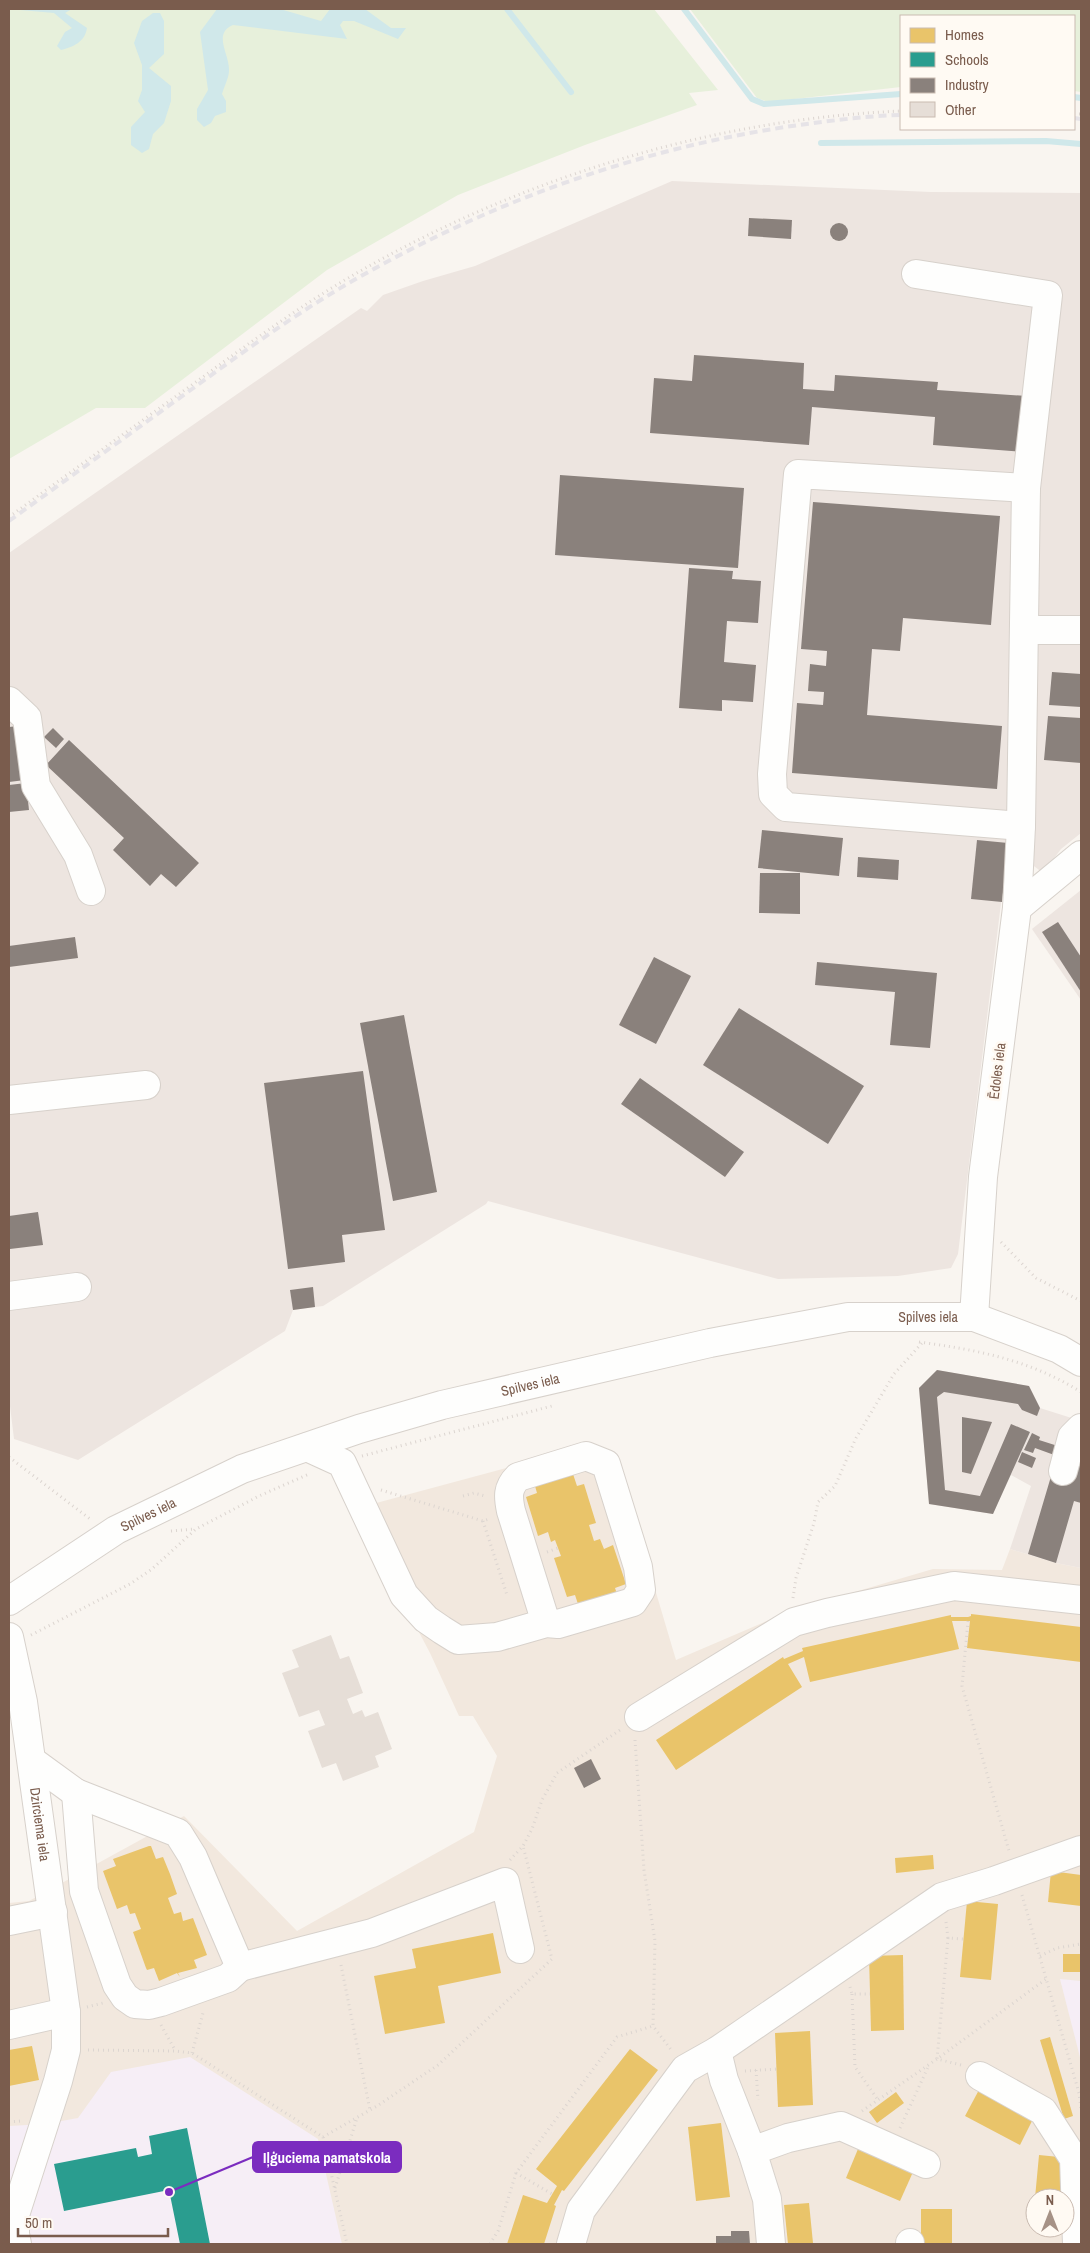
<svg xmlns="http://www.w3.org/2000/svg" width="1090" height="2253" font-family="'Archivo Narrow',sans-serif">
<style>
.residential{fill:#f2e8de;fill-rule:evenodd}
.industrial{fill:#ede5e0}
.education{fill:#f6eef6}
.green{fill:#e7f0db}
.water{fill:#d0e8ea}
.homes{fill:#e9c46a}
.schools{fill:#2a9d8f}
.industry{fill:#8a817c}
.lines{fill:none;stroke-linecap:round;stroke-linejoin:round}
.stream{stroke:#d0e8ea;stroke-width:6}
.building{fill:#e6ded7}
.minor-casing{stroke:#d7d1cb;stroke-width:30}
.path{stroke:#dcd5d0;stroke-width:3;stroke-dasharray:1 4;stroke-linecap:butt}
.minor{stroke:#fefefd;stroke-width:28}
.rail{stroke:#e6e3e7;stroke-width:4;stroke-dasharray:8 5;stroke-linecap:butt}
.labels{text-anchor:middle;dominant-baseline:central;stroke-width:5;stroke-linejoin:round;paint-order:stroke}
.street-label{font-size:14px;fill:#7a5c4d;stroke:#fffaf3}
.leader{fill:none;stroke:#7b2cbf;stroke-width:2}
.callout-dot{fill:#7b2cbf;stroke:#fffaf3;stroke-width:2}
.callout{fill:#7b2cbf;stroke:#7b2cbf;stroke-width:2}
.callout-label{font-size:15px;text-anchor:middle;font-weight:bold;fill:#fff}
</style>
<rect width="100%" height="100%" fill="#f9f5f0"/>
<path class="residential" d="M584 1447 617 1461 676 1660 790 1611 933 1569 1002 1570 1010 1549 1056 1563 1081 1568V2239L1068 2244H9V1903L29 1901 184 1816 297 1931 474 1832 497 1756 473 1716H459L430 1653 354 1509ZM1035 2198H1065V2228H1035Z"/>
<g class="industrial">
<polygon points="672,181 931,192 1081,193 1081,833 1061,849 1043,873 1008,846 958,1254 951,1268 898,1276 778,1279 488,1201 486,1204 323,1306 293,1310 285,1331 78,1460 14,1439 9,1398 9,553 361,308 367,311 383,295 423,281 475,266"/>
<polygon points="1081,890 1081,1000 1032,929"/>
<polygon points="937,1370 1029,1386 1040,1408 1081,1421 1081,1568 1056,1563 1010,1549 1031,1486 1011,1475 993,1514 929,1504 919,1388"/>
</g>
<g class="education">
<polygon points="1060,1979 1081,1981 1081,2061"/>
<polygon points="190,2057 318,2139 342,2244 9,2244 9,2126 45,2124 78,2118 111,2072"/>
</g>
<g class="green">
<polygon points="9,9 654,9 718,90 689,93 697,105 585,145 458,195 327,270 145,408 96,408 9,459"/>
<polygon points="690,9 1081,9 1081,92 1074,91 1074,16 901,16 901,87 768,102 757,98"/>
</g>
<g class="water">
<path d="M9 9H72L65 13 87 28C85 42 73 47 61 50L57 46 65 32 72 28 54 13Z"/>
<path d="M217 9H280L321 21 330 9H365L391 28H406L398 39 354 21H343L340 25 347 39 233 25C212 34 230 54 229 71 229 77 224 87 222 94L226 101V112L215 116 211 123 204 127 197 120V109L208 90 200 32Z"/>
<polygon points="153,13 160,13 164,21 164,54 149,68 171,86 171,101 164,123 153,134 149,149 142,153 131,145 131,127 145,112 138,101 142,90 142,65 134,43 142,21"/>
</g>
<g class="homes">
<polygon points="573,1474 577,1486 584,1484 596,1523 589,1525 594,1541 600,1539 604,1549 613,1545 626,1584 615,1588 617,1594 579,1607 575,1595 567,1597 554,1558 561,1556 555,1540 551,1542 548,1532 538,1536 526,1497 537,1493 535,1486"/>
<polygon points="971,1614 1081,1627 1081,1662 967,1648 970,1621 952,1621 959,1649 810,1682 804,1657 788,1664 802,1687 676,1770 656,1740 783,1657 784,1659 803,1651 802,1648 951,1615 951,1617 968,1617 971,1616"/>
<polygon points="149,1846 151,1846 156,1859 163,1857 170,1874 177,1894 168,1898 174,1914 181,1912 183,1921 193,1918 207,1955 194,1960 197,1968 178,1973 180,1977 177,1973 159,1981 154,1968 147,1970 146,1968 133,1932 141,1929 135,1913 130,1914 127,1905 117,1909 103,1871 116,1866 113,1859"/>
<polygon points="933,1855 934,1869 896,1873 895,1858"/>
<polygon points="1051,1871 1081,1875 1081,1906 1048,1902"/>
<polygon points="967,1901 998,1904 991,1980 960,1977"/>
<polygon points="493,1933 501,1973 438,1986 445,2023 385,2034 374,1976 416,1968 412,1949"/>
<rect x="1063" y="1954" width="18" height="18"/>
<polygon points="903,1955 904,2030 871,2031 869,1956"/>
<polygon points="810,2031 813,2105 778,2107 775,2033"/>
<polygon points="1050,2037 1073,2116 1064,2119 1040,2040"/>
<polygon points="32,2046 39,2080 9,2086 9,2050"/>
<polygon points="630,2049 658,2070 564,2191 562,2190 554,2205 556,2206 544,2244 507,2244 523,2195 547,2203 557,2186 536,2169"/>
<polygon points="980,2088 1034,2117 1020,2145 965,2116"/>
<polygon points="896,2092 904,2103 877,2123 869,2112"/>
<polygon points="721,2123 730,2197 696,2201 688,2127"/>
<polygon points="858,2149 913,2172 900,2201 846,2178"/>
<polygon points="1039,2155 1069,2158 1065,2198 1035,2198"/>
<polygon points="809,2203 813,2243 788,2244 784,2205"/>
<rect x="921" y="2209" width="31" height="35"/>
</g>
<polygon class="schools" points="187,2128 210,2244 180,2244 169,2190 64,2211 54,2164 136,2148 138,2157 152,2154 149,2136"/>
<g class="industry">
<polygon points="749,218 792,220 791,239 748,236"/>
<circle cx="839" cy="232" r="9"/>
<polygon points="694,355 804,363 803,389 834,391 835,375 938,382 937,390 1027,396 1023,452 933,445 935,417 812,407 809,445 650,433 654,378 692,381"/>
<polygon points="560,475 744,488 738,568 555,555"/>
<polygon points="813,502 1000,516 991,625 903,618 900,651 872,649 867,715 1002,726 997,789 792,773 797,703 823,705 824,692 808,691 810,664 826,666 827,651 801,649"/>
<polygon points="689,568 733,571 732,579 761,581 758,623 727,621 724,662 756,665 753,702 722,700 722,711 679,708"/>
<polygon points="1052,672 1081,674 1081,707 1049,705"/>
<polygon points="1048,716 1081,718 1081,763 1044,760"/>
<polygon points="18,726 25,780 9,782 9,727"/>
<polygon points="53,728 64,739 56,748 44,737"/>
<polygon points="69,740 199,863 176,887 161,874 150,886 113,850 124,838 46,765"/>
<polygon points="26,783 29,810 9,812 9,785"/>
<polygon points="762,830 843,838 839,876 758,868"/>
<polygon points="977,840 1008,843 1002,902 971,899"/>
<polygon points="858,857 899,860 898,880 857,877"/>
<polygon points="760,873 800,873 800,914 759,913"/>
<polygon points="1058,922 1081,957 1081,992 1042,932"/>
<polygon points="75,937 78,958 9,967 9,946"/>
<polygon points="654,957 691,976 656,1044 619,1025"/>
<polygon points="817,962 937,973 930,1048 890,1045 895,992 815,985"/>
<polygon points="739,1008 864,1086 828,1144 703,1065"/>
<polygon points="404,1015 437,1192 393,1201 360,1023"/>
<polygon points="363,1071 385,1230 342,1235 345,1262 288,1269 264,1083"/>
<polygon points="640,1078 744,1152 725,1177 621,1104"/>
<polygon points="38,1212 43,1245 10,1249 9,1216"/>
<polygon points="313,1287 315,1307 293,1310 290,1290"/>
<polygon points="937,1370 1029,1386 1040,1408 1037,1416 1022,1410 1018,1404 944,1392 937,1397 945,1490 980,1496 1011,1424 1030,1432 993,1514 929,1504 919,1388"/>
<polygon points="962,1417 992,1422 971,1474 962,1472"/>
<polygon points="1032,1433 1040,1437 1039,1440 1061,1447 1057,1456 1035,1448 1033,1453 1024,1450"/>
<polygon points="1022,1452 1036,1458 1032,1468 1018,1462"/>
<polygon points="1081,1454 1081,1503 1074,1501 1056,1563 1028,1554 1052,1473"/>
<polygon points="591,1759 601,1779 584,1788 574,1768"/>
<polygon points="731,2231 749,2231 750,2244 716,2244 716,2236 731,2236"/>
</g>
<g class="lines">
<g class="stream">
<polyline points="507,9 571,92"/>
<polyline points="684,9 752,99 764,104 901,94"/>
<polyline points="1074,97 1081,98"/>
<polyline points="821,143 1046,141 1081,144"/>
</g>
</g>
<polygon class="building" points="331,1635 340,1659 349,1656 363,1693 347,1699 353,1714 362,1710 365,1717 378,1712 392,1749 375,1756 379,1767 343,1781 336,1763 322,1768 308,1731 325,1725 319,1710 299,1717 282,1673 299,1667 292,1650"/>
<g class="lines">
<defs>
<g id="minor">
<polyline points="916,274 1048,295 1026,488 1021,826 1017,908 983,1177 974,1317"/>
<polyline points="1024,630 1081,630"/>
<polyline points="9,701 27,718 36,786 78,855 91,891"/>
<polyline points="1021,826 786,807 773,794 772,774 798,474 1026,488"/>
<polyline points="1017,908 1081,855"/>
<polyline points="9,1100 146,1085"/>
<polyline points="9,1296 77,1287"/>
<path d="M307 1447 342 1463 404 1595 426 1619 442 1630 458 1640 497 1637 546 1623 558 1624 633 1602 641 1590 638 1567 606 1464 586 1456 518 1477C507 1488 508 1497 511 1511L546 1623"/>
<polyline points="1063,1471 1072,1437 1081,1428"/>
<path id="s1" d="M9 1601 116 1530 242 1469 359 1429 442 1405 710 1343 848 1317H974L1059 1349 1081 1362"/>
<path id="s2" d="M9 1637 23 1702 66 2012V2050L58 2081 15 2215V2234L17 2244"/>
<polyline points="639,1717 794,1622 827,1613 954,1586 1081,1600"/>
<polyline points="32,1761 76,1793 178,1833 193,1857 240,1967 372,1933 505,1882 520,1949"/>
<polyline points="76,1793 84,1891 117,1985 125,1997 135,2004 149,2005 161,2002 228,1978 240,1967"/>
<polyline points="9,1921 53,1912"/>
<polyline points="9,2025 66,2012"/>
<polyline points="717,2051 724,2080 752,2151 788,2138 841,2126 926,2164"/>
<polyline points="980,2076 1043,2111 1074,2159 1077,2244"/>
<polyline points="752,2151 767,2199 771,2244"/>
<polyline points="910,2243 910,2244"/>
<polyline points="571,2244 581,2210 685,2069 717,2051 942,1897 994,1881 1081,1850"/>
</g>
</defs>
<use href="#minor" class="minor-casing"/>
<g class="path">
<polyline points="1074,114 1081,114"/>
<path d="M9 517C72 471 136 425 200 379 255 339 311 298 371 265 532 175 716 119 901 111"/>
<polyline points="1001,1242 1036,1278 1081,1301"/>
<path d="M919 1342C978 1350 1030 1360 1081 1392"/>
<polyline points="362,1456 552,1406"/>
<polyline points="9,1457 90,1519"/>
<polyline points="381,1490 483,1521 489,1519"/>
<polyline points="463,1496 474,1493 485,1496"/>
<polyline points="483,1521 507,1595"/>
<polyline points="171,1531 195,1529"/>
<polyline points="547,1552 558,1548"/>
<polyline points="793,1598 796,1578 814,1523 818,1502 835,1486 856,1438 894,1374 922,1343"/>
<polyline points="968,1621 962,1686 1009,1851"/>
<polyline points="31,1635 130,1584 152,1569 196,1529 259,1496 309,1474"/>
<polyline points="635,1740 644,1870 655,1941 653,2026 672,2051"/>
<polyline points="510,1860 523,1846 532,1829 542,1800 557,1773 620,1730"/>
<polyline points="1022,1895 1079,2093 1081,2109"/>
<polyline points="946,1922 948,1938 963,1939"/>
<polyline points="948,1938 937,2059 1046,1979"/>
<polyline points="1040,1956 1057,1948 1081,1944"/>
<polyline points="341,1965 370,2110"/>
<polyline points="850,1987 852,1994 870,1994"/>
<polyline points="852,1994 855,2067 878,2100"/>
<polyline points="87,2007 103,2003"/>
<polyline points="161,2025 175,2050"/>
<polyline points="88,2050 175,2051 192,2053 323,2137 347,2244"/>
<polyline points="192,2053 203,2013"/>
<polyline points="756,2070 758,2100"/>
<polyline points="745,2071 777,2069"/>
<polyline points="862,2111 937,2059 961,2065"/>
<polyline points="9,2122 21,2121"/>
<polyline points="900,2128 929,2065"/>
<polyline points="323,2137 377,2106 438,2065 552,1959 523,1846"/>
<polyline points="516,2173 552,2194"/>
<polyline points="335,2188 357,2118"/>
<polyline points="490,2244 498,2231 516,2173 617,2037 653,2026"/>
</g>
<use href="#minor" class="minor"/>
<g class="rail">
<polyline points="1074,118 1081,119"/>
<path d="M9 521C70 477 131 433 192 389 239 355 287 320 337 290 477 207 630 150 792 126 828 121 865 116 901 115"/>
</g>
</g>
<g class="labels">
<g class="street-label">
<text transform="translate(997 1071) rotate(-83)">Ēdoles iela</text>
<text stroke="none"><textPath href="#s1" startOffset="974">Spilves iela</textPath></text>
<text stroke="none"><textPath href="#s1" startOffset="569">Spilves iela</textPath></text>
<text stroke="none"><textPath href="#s1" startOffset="164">Spilves iela</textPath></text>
<text stroke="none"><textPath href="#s2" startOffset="190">Dzirciema iela</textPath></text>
</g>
</g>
<path class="leader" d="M169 2192L253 2157"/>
<circle class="callout-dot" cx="169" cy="2192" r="5"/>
<rect class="callout" x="253" y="2142" width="148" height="30" rx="5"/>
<g class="callout-label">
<text x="327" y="2163">Iļģuciema pamatskola</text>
</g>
<rect width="1090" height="2253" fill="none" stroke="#7a5c4d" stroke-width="20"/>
<rect x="900" y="15" width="175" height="115" fill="#fffaf3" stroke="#cabbb1"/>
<rect x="910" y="28" width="25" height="15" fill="#e9c46a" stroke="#cabbb1"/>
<text x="945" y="40" font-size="15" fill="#7a5c4d">Homes</text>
<rect x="910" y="52" width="25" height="15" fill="#2a9d8f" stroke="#cabbb1"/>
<text x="945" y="65" font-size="15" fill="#7a5c4d">Schools</text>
<rect x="910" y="78" width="25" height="15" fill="#8a817c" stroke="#cabbb1"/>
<text x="945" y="90" font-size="15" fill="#7a5c4d">Industry</text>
<rect x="910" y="102" width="25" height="15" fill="#e6ded7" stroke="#cabbb1"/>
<text x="945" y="115" font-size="15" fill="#7a5c4d">Other</text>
<g transform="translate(1050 2213)"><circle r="24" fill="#fffaf3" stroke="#cabbb1"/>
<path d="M0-4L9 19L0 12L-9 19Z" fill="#a69286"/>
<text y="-8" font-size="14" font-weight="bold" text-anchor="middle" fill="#7a5c4d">N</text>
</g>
<path d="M18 2228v8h150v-8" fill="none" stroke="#7a5c4d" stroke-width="2.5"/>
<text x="25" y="2228" font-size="15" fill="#7a5c4d" stroke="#fffaf3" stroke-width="4" paint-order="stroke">50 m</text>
</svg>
